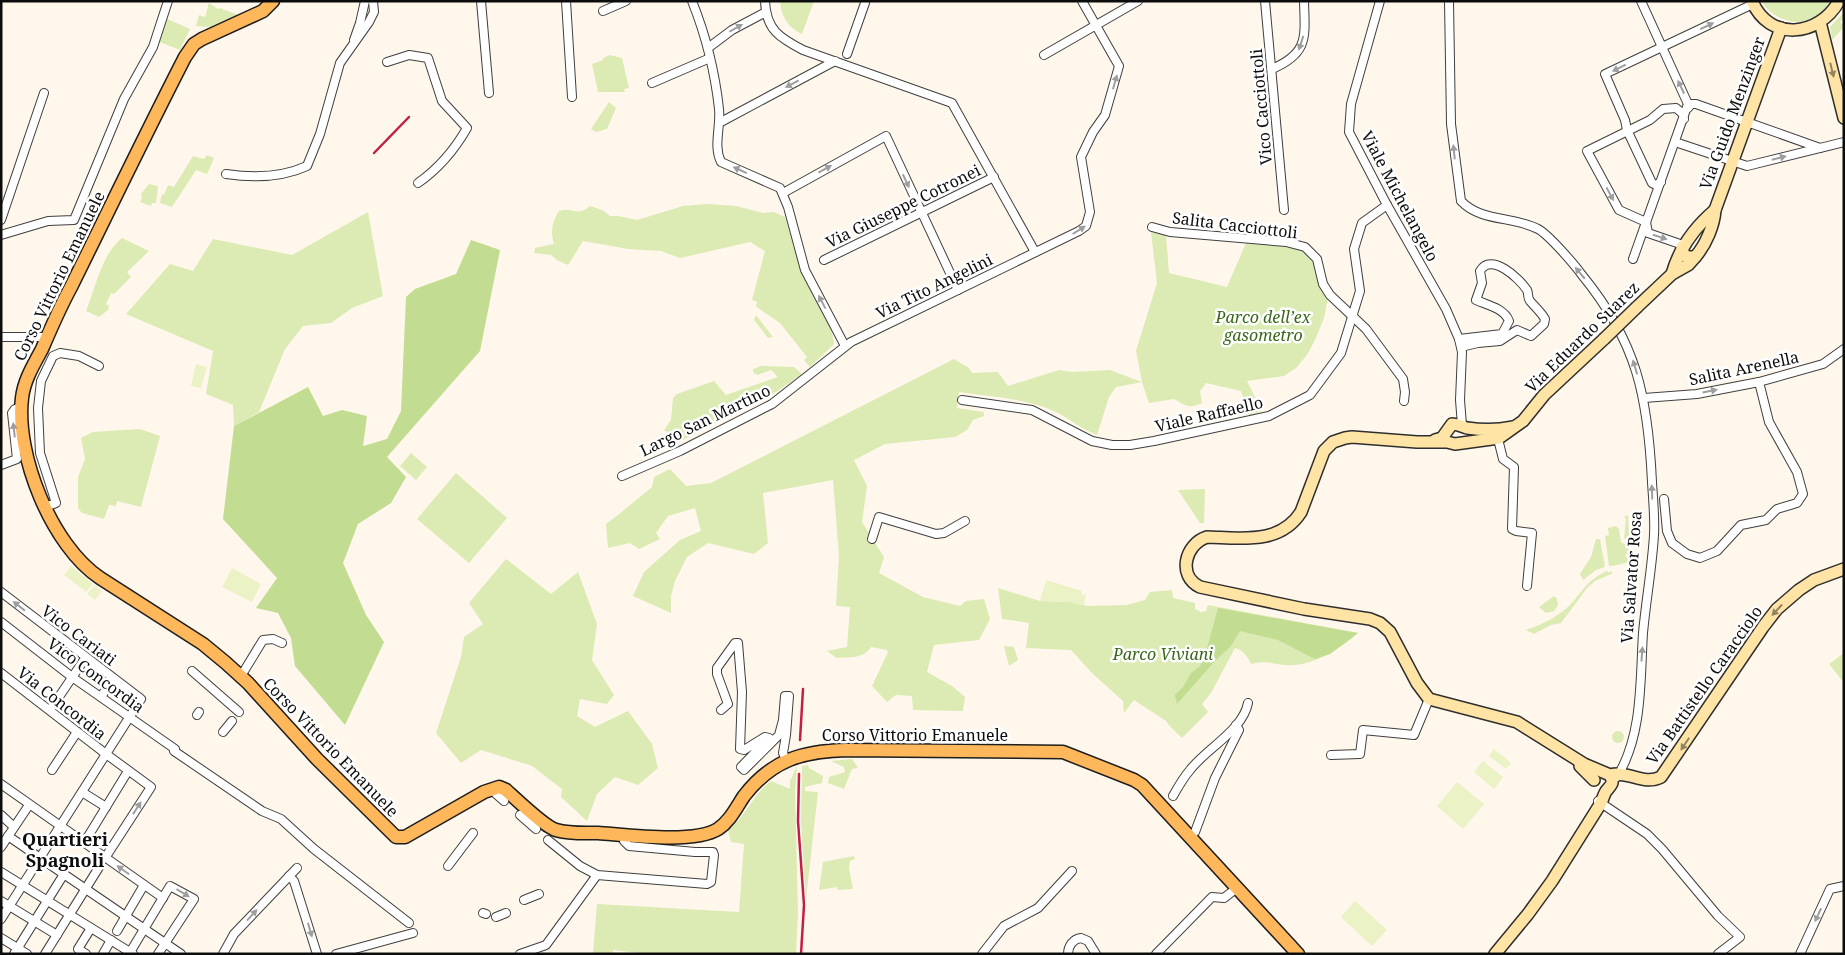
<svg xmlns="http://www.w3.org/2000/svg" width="1845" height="955" font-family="'Noto Serif',serif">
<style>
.green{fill:#dbebb3}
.forest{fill:#c2dc92}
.pitch{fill:#ebf2c6}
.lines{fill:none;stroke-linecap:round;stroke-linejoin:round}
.street-casing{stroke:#3f3f3f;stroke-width:10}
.secondary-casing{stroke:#2e2e2e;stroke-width:14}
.primary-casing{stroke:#1d1d1d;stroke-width:15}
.street{stroke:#fff;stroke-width:8}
.secondary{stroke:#ffe4a6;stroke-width:11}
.primary{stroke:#ffb75b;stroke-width:12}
.rail{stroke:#c21e46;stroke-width:2.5}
.secondary-bridge-casing{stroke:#2e2e2e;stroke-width:14;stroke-linecap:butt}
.secondary-bridge{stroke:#ffe4a6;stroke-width:11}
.oneway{fill:#9e9e9e}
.oneway2{fill:#928361}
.labels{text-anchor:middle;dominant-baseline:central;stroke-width:5;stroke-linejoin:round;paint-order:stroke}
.street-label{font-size:16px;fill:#0c0c0c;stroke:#fff}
.park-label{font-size:16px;font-style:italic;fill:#39661a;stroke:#fff}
.neighbourhood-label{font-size:18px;font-weight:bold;fill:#0c0c0c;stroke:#fff}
</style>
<rect width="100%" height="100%" fill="#fff7eb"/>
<g class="green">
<path d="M780 1H814L802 34C788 28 781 16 780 1Z"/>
<path d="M1761 1H1830C1815 31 1778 27 1761 1Z"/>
<polygon points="209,3 218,9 220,8 238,15 210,27 196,26 199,15 205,17"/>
<polygon points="1844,12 1844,18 1840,22 1843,25 1844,24 1844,27 1832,40 1830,27"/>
<polygon points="165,18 190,29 180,50 157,41"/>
<polygon points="610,55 622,58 629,88 624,89 625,92 598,92 592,64 603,60 603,58"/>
<polygon points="609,102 616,108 607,129 596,132 591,129"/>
<polygon points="207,155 214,158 207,174 196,170 172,207 160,203 162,194 164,195 168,185 174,187 193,156 204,159"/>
<polygon points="149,184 158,186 156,203 152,203 151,206 140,202 142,199 141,194"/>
<path d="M707 204 736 206 763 213 774 212 785 217 799 263 831 327 834 344 810 367 804 360 807 357 780 323 758 308 756 306 757 302 752 300 765 251 750 242 680 258 661 251 628 249 583 241 568 265 557 260 551 255 534 253 535 248 554 244C550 231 552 222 559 211 574 206 575 218 590 206L602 210 610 216H618L637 220 683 206Z"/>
<polygon points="368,212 383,296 352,308 331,323 303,326 285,349 259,412 234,426 233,405 206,394 213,351 126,314 170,264 193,271 213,239 292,255"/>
<path d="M1151 232 1166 235 1169 273 1227 287 1246 243 1286 247 1306 251 1315 260 1328 298 1324 318 1315 340 1307 355 1296 368 1284 376 1247 381 1262 411 1249 416 1241 391 1206 383 1200 391 1202 403C1188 409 1187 406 1174 399L1149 403 1142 382 1116 387 1109 397 1097 435C1081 429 1070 419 1056 412 1027 398 990 397 959 392L957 408 984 412V416L973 420 967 430 955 437 885 444 854 460 867 486 862 522 884 557 879 573 923 597 960 606 966 601 984 599 990 619 979 640 934 645 927 672 952 686 965 697 963 711 913 710 912 696 896 695 887 702 872 686 888 652 887 650 871 647C863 659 849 657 837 658L827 651 847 647 850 607 836 606 839 556 833 480 763 493 768 543 754 554 708 543 687 557 675 581 671 596V613L633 596 644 572 680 540 701 531 695 508 668 516 656 533 660 539 639 549 630 543 608 548 606 524 618 515 652 487 654 477 670 469 686 486 711 483 954 359 969 368 972 373 998 372 1008 386 1059 370 1072 372 1110 370 1142 382 1136 351 1157 283Z"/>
<path d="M122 238 149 251 127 272 131 277 114 294 111 293 106 304 109 306 108 310 99 317 86 311C96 287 101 255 122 238Z"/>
<polygon points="756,315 773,337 768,338 754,320"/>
<polygon points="761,366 794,367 802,374 770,396 681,441 664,430 671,420 673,398 677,394 714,381 726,395 778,377 771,370 757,375 753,372 753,369"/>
<polygon points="140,429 160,436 141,507 117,501 116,506 109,505 104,519 82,513 78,508 78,477 85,459 81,438 93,432"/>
<polygon points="411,453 427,467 416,480 400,466"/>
<polygon points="456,473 507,518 469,563 417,519"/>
<polygon points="1205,489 1204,523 1200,523 1178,490"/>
<polygon points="1628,515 1629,536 1635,535 1635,540 1631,541 1624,538 1626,519 1624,517"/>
<polygon points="1616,526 1619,529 1621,542 1628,546 1629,549 1625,556 1630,559 1631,562 1612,566 1609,566 1605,536 1609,535 1608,528"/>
<polygon points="1596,539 1600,539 1605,567 1596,570 1583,580 1580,574 1591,557"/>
<polygon points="506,559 551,594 578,572 597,624 592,660 614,695 607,704 580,699 577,716 595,727 628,711 652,744 658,768 638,785 615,777 597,794 587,821 561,797 562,789 532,766 481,750 461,763 436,733 461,657 464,637 483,624 469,603"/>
<path d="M1607 571 1609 573 1611 571 1613 573 1595 581 1587 588 1561 623 1551 625 1534 634 1526 630C1541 625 1558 617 1570 605 1583 591 1587 580 1607 571Z"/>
<path d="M998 588 1040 601 1070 602 1088 606 1127 605 1145 600 1150 592 1172 590 1173 598 1195 603V609L1201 612 1206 611 1208 605 1358 633C1341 649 1310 668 1285 665 1270 664 1267 660 1251 664 1248 657 1243 650 1235 648L1211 693 1202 704 1208 712 1182 738 1169 725 1166 721 1134 700 1124 713 1123 701 1093 674 1071 650 1026 648 1029 623 1002 619Z"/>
<polygon points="1554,596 1557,599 1558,605 1554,611 1546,613 1539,607"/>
<polygon points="1004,646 1014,647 1018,660 1009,666"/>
<polygon points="1844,653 1844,683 1829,664"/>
<circle cx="1618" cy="737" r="6"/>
<polygon points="852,759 858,768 852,769 844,789 828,783 829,777 845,772 844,767 831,761"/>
<polygon points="808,765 809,768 823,776 822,783 805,787 805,791 818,792 806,899 801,822 802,766"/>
<path d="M797 766 795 792 798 913 796 954H649L613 950 612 954H593L597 904 739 912 744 844 731 842 728 830C746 817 753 794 771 781L790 789V781Z"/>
<polygon points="854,856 855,859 850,861 849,869 853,889 838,890 837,887 819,890 823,862"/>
</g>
<g class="forest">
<polygon points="471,240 500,250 480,351 387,457 406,477 391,503 358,524 343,563 366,615 384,642 345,725 295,666 291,638 278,613 256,608 277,578 223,519 234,426 308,387 323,416 342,410 367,416 363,446 387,439 401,411 406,297 415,289 456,274"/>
<polygon points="1218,608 1358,633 1330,654 1315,659 1278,640 1240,631 1231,646 1214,662 1177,704 1175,695 1183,687 1191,673 1200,666 1205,656"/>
</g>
<g class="pitch">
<polygon points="196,364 207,367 201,388 191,386"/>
<polygon points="71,566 93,584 86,592 64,575"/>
<polygon points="232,568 261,584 252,602 222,587"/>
<polygon points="1046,580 1082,591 1081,594 1086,595 1084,605 1070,602 1040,601"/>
<polygon points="95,585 102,591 95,600 87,594"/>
<polygon points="1494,749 1511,763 1506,769 1489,756"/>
<polygon points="1483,761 1503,777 1494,789 1474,772"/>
<polygon points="1457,782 1484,804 1463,829 1437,806"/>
<polygon points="1355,901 1387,930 1372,946 1341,917"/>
</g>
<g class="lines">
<defs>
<g id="street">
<polyline points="481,1 489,93"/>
<polyline points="566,1 572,97"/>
<path d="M692 1C706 36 715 72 719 109 721 127 713 146 721 162L780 188 788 207 805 270 845 346"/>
<path d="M765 1C766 30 780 38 803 50L952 103 1035 252"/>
<polyline points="1265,1 1284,210"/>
<polyline points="1380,1 1351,104 1349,132 1387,205 1446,309 1459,339 1462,352 1460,400 1462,425"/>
<path d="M1449 1 1451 124 1461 201C1481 222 1513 216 1538 229 1549 235 1574 264 1582 275 1637 342 1648 397 1652 482 1653 499 1655 518 1654 535 1652 568 1646 600 1643 633 1640 680 1643 735 1617 777"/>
<polyline points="603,11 626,1"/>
<polyline points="354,40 360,23 365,1"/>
<polyline points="708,48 732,30 766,12"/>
<polyline points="847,54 865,3"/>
<polyline points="1044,55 1138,1"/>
<path d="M387 62 409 55 428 58 442 101 467 128C455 149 438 169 418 183"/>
<path d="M1272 69C1309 53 1305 37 1304 1"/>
<polyline points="652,83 710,58"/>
<polyline points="1688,108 1691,104 1696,104 1820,148"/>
<polyline points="719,123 835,61"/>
<polyline points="1675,142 1747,166 1844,142"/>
<path d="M226 174C253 178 281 178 307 166L320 134 340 63 369 22 374 12 373 1"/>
<polyline points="1661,182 1656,185 1652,183 1627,130 1625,120 1605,74 1753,4"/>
<polyline points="783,193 886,136 958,290"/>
<polyline points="1,220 44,93"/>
<polyline points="1152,227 1170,232 1286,242 1305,247 1317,259 1323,284 1330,295 1366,329 1403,379 1405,392 1404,401"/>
<polyline points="1,235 48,221 74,220 124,99 153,47 168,1"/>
<polyline points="1683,245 1648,233 1646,222 1619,210 1587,151 1650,120 1663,109 1676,108 1683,114 1684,119"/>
<polyline points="1633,259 1688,104 1641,1"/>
<polyline points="824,260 994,177"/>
<polyline points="1,337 46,337"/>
<path d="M1459 339 1502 334 1509 321C1504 308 1487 305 1476 300L1482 283 1480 271C1491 252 1519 278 1527 290 1529 294 1527 297 1530 301 1535 307 1541 312 1545 319L1544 324 1531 336 1517 330 1500 341 1478 343 1461 347"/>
<polyline points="1644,398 1697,394 1759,382 1823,364 1844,349"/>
<polyline points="962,400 1032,410 1092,441 1112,445 1130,445 1154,441 1269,416 1310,395 1341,353 1360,291 1354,249 1362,223 1387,205"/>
<polyline points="1497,435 1503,459 1514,467 1512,529 1516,531 1532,533 1527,586"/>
<polyline points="1,465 17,459 12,413 15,409 22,407"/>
<polyline points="622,476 680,451 772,404 851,342 1079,231 1086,226 1090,212 1081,157 1093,132 1105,115 1119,66 1082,1"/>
<polyline points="1664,499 1667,531 1672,543 1687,554 1700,558 1717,551 1741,525 1766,520 1777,509 1797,503 1803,494 1797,472 1769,422 1759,382"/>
<polyline points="45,507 56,503 40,453 38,408 41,381 53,356 60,353 79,356 99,366"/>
<polyline points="872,539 879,517 936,534 944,533 965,521"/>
<polyline points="1,592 141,699 1,919"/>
<polyline points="1,622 72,677 175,749 174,751 262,811 281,819 314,849 409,923"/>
<polyline points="192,671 239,712"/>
<polyline points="1,673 106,754 151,787 105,858"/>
<polyline points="241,676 263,640 273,639 282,643"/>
<polyline points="101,697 113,678"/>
<polyline points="50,710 86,657"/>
<polyline points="721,710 728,704 717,674 717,668 735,643 738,643 742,692 740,749 744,750 765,737 769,738 741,767 744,770 779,735 783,720 785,696 789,696 786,735 783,753 786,760"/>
<polyline points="197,715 199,712"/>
<polyline points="223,732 232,721"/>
<polyline points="1331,755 1360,754 1363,730 1414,735 1429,699"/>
<polyline points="52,770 77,732"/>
<polyline points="1,784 163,898"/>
<polyline points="82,792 106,807"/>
<polyline points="496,794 504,801"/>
<path d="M1173 796C1178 787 1183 778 1190 770 1206 749 1243 730 1248 703"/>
<polyline points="1598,801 1647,834 1662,849 1718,916 1740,937 1718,954"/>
<polyline points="1,815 14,827"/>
<polyline points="520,815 536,829"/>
<polyline points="8,836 181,954"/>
<polyline points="1190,836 1195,832 1215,778 1239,730 1236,725"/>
<polyline points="548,840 580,866 597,875 707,884 711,882 714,855 713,852 695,852 629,846 624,841 624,835"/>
<polyline points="84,843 128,771"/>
<polyline points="1,847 29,805"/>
<polyline points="448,866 473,833"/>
<polyline points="1,872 133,954"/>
<polyline points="289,876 294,881 317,954"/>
<polyline points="524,900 539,894"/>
<polyline points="1,901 57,935"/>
<polyline points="483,913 486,914"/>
<polyline points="496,917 506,913"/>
<polyline points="117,931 144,885"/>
<polyline points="1,938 27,954"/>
<polyline points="14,954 64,874"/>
<polyline points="45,954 101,864"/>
<polyline points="86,954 78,949 91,928"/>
<polyline points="103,954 111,940"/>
<polyline points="129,954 170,886 194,899 158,954"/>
<polyline points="223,954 234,934 297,868"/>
<polyline points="336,954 413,933"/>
<polyline points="520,954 546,945 597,875"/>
<polyline points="982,954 1004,926 1038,908 1072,871"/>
<path d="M1068 954C1068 946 1073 939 1081 938L1088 941 1096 954"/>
<polyline points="1156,954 1212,897 1224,898 1238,887"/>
<polyline points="1800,954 1830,889 1844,886"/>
</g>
<g id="secondary">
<path d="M1752 1C1769 42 1819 37 1839 1"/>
<polyline points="1820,22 1844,118"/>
<path d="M1682 247 1683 253 1687 257H1695C1706 245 1714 225 1715 210L1781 28"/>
<path d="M1672 274C1679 249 1695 227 1715 210"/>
<polyline points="1637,307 1672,274 1688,265 1696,256"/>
<path d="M1435 440 1442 438 1452 424C1459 424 1462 427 1467 428 1481 430 1499 430 1512 427"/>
<polyline points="1580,766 1594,780"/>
<path d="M1610 775C1629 770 1643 786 1661 777L1763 627 1777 609 1799 590 1814 580 1844 569"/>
<path d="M1495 954 1528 914 1552 881 1601 803C1603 799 1604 793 1607 790 1612 784 1614 783 1610 775L1584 764 1517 722 1429 699 1417 683 1390 632 1380 623 1370 619 1304 609 1200 587C1177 576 1185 544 1207 537 1241 538 1280 545 1301 512L1324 451 1333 442 1345 438 1352 437 1417 442H1447L1455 444 1499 438 1523 421 1544 395 1604 339"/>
</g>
<path id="primary" d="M273 1 263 11 202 39 194 44 185 57C146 133 109 210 71 287 60 307 51 328 42 349 34 364 24 380 22 398 15 455 52 546 100 578L203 644 226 663 248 683 317 759 396 837H405L484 792 499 787 506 790C517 800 545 827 556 830 569 834 585 833 598 833 627 835 694 844 718 829 730 821 736 808 744 796 772 760 802 751 847 750L1063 752 1134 780 1142 785 1298 954"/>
</defs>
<use href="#street" class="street-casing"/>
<use href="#secondary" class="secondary-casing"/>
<use href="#primary" class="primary-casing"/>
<use href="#street" class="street"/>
<use href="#secondary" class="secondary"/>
<use href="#primary" class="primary"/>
<g class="rail">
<polyline points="374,153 409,117"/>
<polyline points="800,740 803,689"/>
<polyline points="799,774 798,821 804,905 801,954"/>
</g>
<defs>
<polyline id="secondary-bridge" points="1604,339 1637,307"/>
</defs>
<use href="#secondary-bridge" class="secondary-bridge-casing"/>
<use href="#secondary-bridge" class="secondary-bridge"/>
</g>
<defs><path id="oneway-solid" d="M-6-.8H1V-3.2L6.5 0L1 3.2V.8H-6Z" transform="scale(1.25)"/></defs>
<g class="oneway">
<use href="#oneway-solid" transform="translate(1707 26) rotate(-25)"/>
<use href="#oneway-solid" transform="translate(736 28) rotate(-30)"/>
<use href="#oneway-solid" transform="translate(1301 43) rotate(108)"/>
<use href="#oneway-solid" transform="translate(1619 68) rotate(154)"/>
<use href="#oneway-solid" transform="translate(1115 82) rotate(-74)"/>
<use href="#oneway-solid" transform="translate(792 84) rotate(152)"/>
<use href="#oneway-solid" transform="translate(1681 87) rotate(-115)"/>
<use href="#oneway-solid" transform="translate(1454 152) rotate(-96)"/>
<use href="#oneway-solid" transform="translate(1779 158) rotate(-14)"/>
<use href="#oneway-solid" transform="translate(825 169) rotate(-29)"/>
<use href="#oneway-solid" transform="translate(740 170) rotate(-156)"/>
<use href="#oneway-solid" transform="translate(906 181) rotate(65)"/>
<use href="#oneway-solid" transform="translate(1610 194) rotate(62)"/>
<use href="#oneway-solid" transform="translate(1079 230) rotate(-32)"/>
<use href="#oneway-solid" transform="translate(1660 237) rotate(18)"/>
<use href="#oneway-solid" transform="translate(1580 273) rotate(-130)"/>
<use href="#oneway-solid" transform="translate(822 302) rotate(-118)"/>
<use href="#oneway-solid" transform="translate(1635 367) rotate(-107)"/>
<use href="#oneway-solid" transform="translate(1710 391) rotate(-11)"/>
<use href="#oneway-solid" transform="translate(14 430) rotate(-96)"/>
<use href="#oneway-solid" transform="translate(1652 492) rotate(-92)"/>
<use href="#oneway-solid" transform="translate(19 606) rotate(-142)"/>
<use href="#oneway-solid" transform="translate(1642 654) rotate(-86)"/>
<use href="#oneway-solid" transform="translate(137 808) rotate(-57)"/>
<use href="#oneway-solid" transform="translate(123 870) rotate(-145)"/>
<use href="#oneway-solid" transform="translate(183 893) rotate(31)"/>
<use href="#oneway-solid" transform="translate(252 915) rotate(-48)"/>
<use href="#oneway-solid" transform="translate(1818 915) rotate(115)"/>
<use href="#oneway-solid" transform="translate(310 930) rotate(74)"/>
</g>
<g class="oneway2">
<use href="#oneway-solid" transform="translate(1832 70) rotate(76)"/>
<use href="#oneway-solid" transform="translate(1777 610) rotate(133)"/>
<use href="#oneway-solid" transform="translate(1685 744) rotate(124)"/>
</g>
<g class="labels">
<g class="street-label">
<text transform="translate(1261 107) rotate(-95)">Vico Cacciottoli</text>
<text transform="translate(1732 113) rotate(-70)">Via Guido Menzinger</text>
<text transform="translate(1400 196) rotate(62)">Viale Michelangelo</text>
<text transform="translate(903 206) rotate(-26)">Via Giuseppe Cotronei</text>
<text transform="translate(1235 225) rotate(7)">Salita Cacciottoli</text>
<text transform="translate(59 276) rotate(-64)">Corso Vittorio Emanuele</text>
<text transform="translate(934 286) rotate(-26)">Via Tito Angelini</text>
<text transform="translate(1582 337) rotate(-44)">Via Eduardo Suarez</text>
<text transform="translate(1744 368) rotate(-12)">Salita Arenella</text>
<text transform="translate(1209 414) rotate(-13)">Viale Raffaello</text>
<text transform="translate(705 420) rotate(-26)">Largo San Martino</text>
<text transform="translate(1631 577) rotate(-86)">Via Salvator Rosa</text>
<text transform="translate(79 635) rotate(37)">Vico Cariati</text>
<text transform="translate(96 675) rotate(36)">Vico Concordia</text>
<text transform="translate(1704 685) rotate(-55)">Via Battistello Caracciolo</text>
<text transform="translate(62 703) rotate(38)">Via Concordia</text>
<text x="915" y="735">Corso Vittorio Emanuele</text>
<text transform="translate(331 747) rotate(46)">Corso Vittorio Emanuele</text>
</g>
<g class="park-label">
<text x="1263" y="317">Parco dell’ex<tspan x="1263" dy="18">gasometro</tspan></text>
<text x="1163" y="654">Parco Viviani</text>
</g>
<g class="neighbourhood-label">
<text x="65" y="839">Quartieri<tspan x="65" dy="21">Spagnoli</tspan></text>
</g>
</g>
<rect width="1845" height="955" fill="none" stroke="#0c0c0c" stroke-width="5"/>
</svg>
